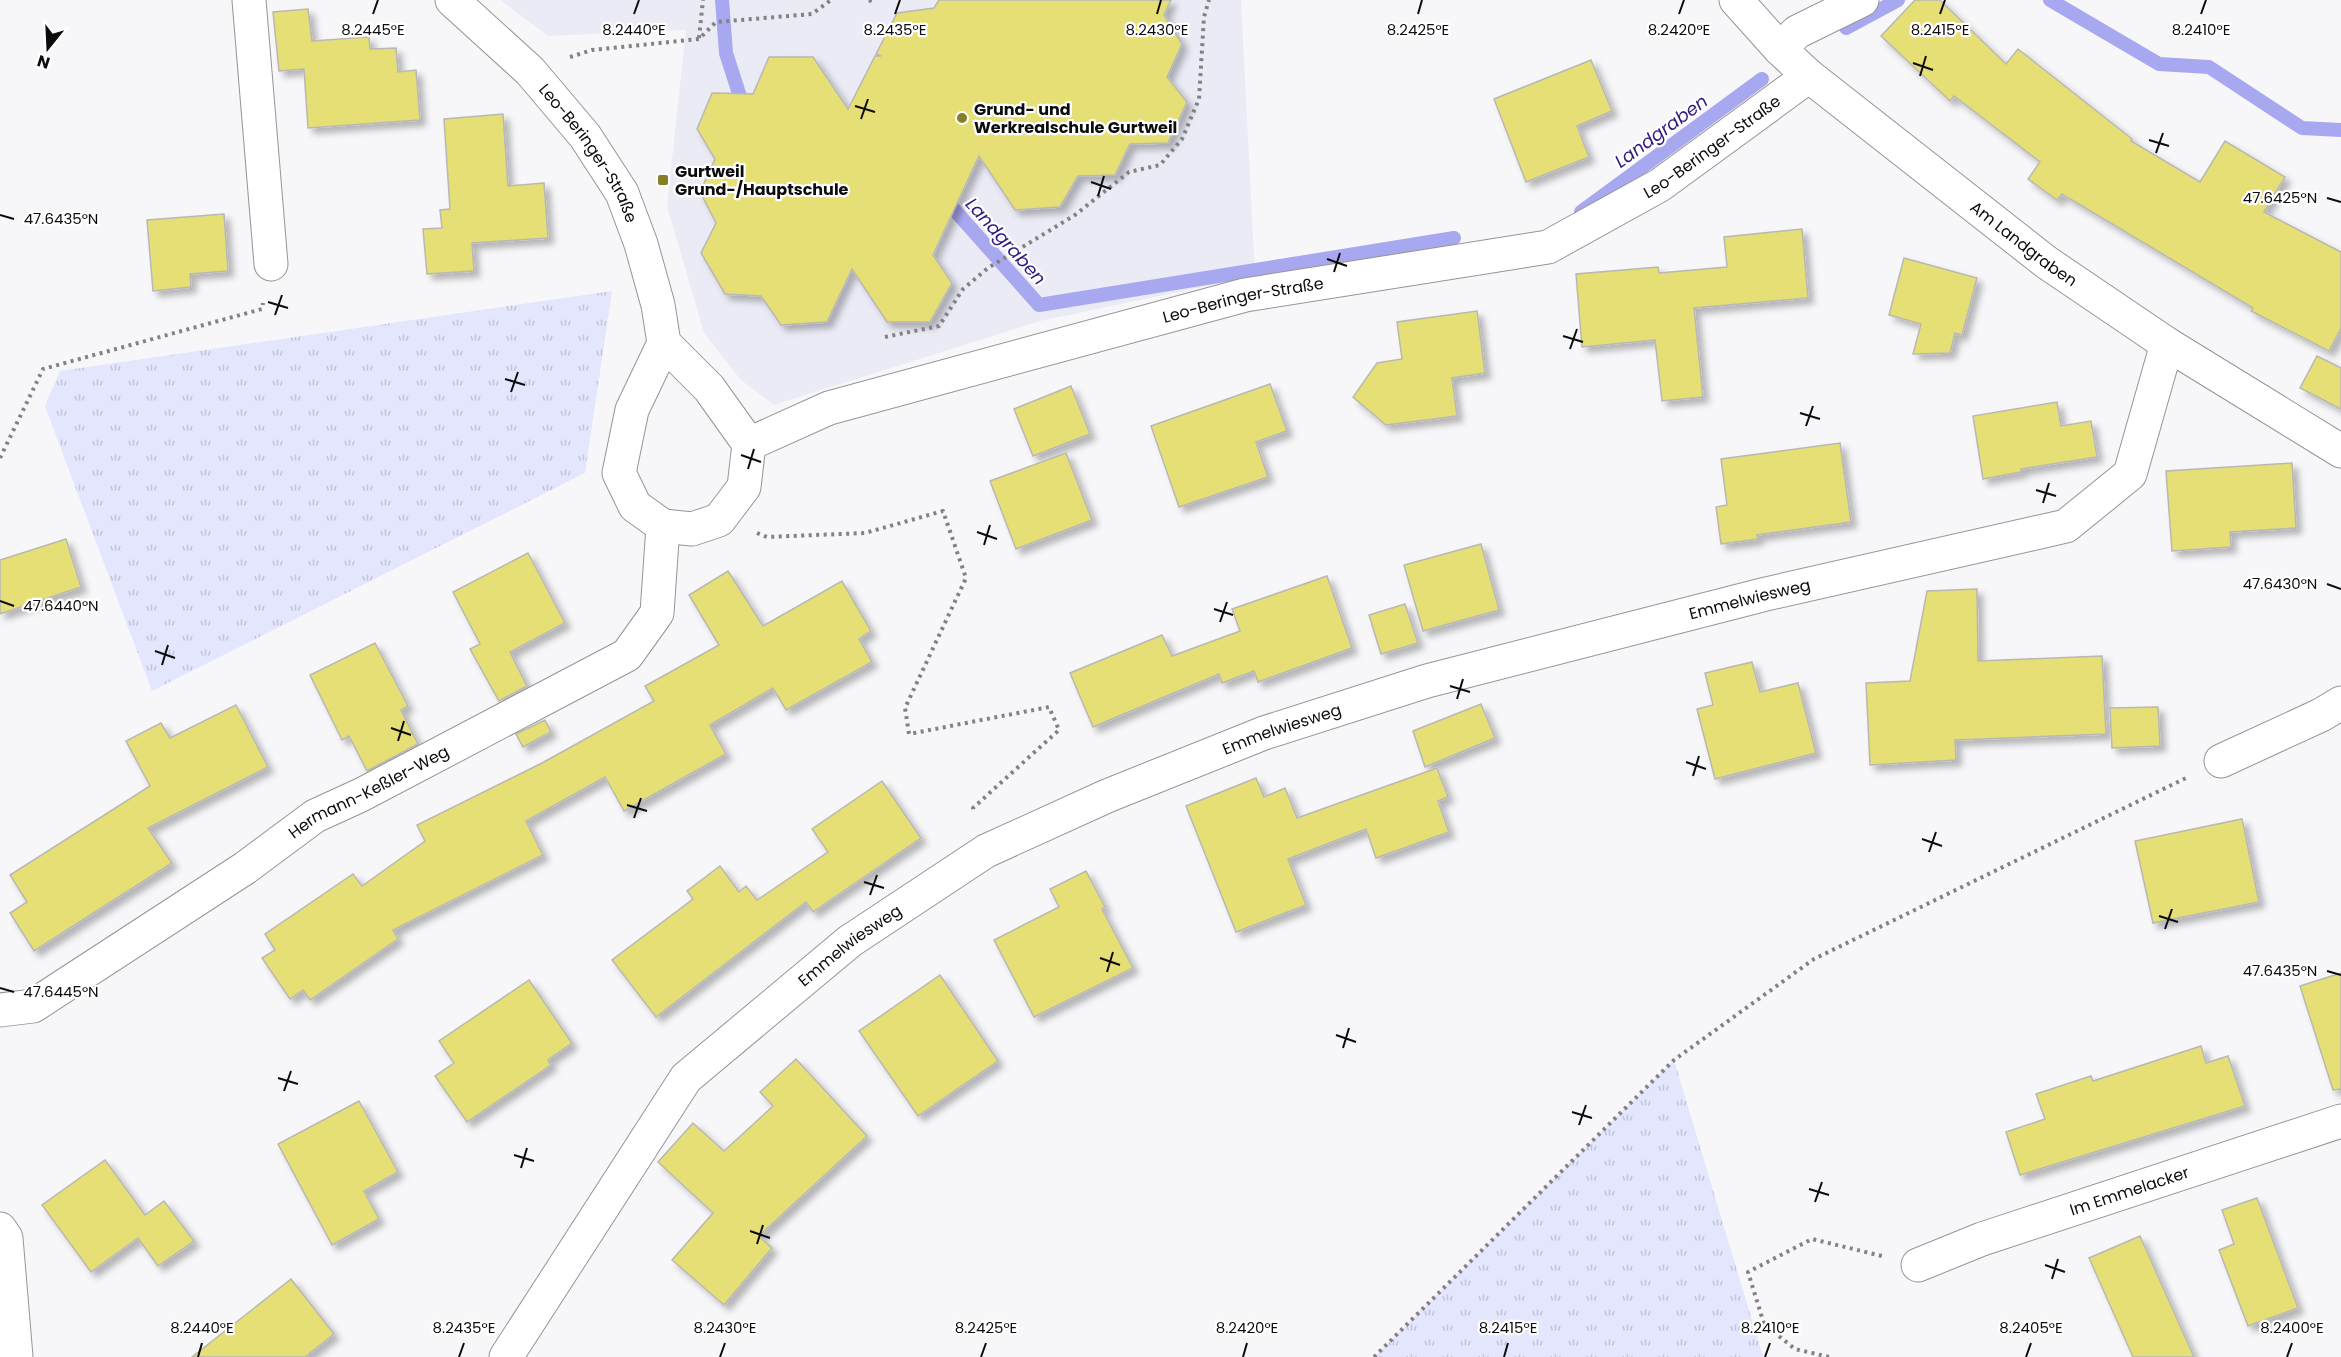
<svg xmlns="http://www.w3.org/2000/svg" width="2341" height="1357" font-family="Poppins,sans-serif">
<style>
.built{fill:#eaebf5}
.grass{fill:url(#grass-tufts)}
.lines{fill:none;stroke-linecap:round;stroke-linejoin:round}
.stream{stroke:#a8a8f1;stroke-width:14}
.building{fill:#e5df74;stroke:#b8b8b5;stroke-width:1.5;filter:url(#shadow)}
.minor-casing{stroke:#959598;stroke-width:35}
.path{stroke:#828284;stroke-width:4;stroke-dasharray:3 4.5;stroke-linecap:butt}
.minor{stroke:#fff;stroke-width:33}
.ticks{fill:none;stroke:#0c0c0d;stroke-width:2}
.poi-dot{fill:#857f26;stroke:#fff;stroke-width:2}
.labels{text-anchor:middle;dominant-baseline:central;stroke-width:4.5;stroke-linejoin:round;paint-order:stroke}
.poi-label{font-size:16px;font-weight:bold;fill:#0c0c0d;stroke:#fff;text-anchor:start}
.street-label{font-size:16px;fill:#0c0c0d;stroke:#fff}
.water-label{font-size:18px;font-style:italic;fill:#301a81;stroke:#fff}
.ticks-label{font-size:15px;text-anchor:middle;fill:#0c0c0d;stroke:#fff;stroke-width:4.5;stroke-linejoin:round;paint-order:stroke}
</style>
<defs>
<pattern id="grass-tufts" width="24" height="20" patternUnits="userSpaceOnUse" patternTransform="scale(1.5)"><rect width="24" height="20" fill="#e4e6fe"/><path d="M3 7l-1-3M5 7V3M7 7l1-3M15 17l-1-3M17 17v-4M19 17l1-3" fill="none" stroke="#c2c4d8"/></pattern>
<filter id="shadow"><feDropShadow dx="5.5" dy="5.5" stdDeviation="3" flood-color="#0004"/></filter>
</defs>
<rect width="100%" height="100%" fill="#f7f7fa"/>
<polygon class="built" points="500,0 1241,0 1255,276 1040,321 774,405 741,380 704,333 667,206 686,30 548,36"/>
<g class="grass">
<polygon points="612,291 585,473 152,691 45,406 60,371"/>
<polygon points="1674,1060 1763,1357 1374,1357"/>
</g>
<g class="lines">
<g class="stream">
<polyline points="722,0 726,53 744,109"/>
<polyline points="2050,0 2159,64 2209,67 2302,128 2341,130"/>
<polyline points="1846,28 1898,0"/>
<polyline points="942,196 1039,305 1454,238"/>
<polyline points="1581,212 1762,79"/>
</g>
</g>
<g class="building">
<polygon points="939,0 1171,0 1164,15 1182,44 1167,77 1187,102 1168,143 1130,144 1115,175 1078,176 1060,207 1015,210 979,156 933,255 952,283 930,322 887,322 852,269 827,322 781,325 761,296 725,294 701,253 716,223 700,192 715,159 697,129 712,93 753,94 769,57 813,57 848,109 875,56 881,56 876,54 897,13 934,8"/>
<polygon points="1915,0 1940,0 2006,64 2018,49 2132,139 2131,141 2200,182 2225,141 2285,177 2264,212 2341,252 2341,328 2329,351 2251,311 2253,308 2062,194 2057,200 2028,179 2040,162 1954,96 1950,101 1881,36"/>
<polygon points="308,9 312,41 369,37 370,49 396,48 398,72 416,70 420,120 308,128 304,69 279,71 273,12"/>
<polygon points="1591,60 1612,111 1577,126 1589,157 1526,182 1494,99"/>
<polygon points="503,114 508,186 544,183 548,238 472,243 474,271 427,274 423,229 442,228 440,210 450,209 444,119"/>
<polygon points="224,214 228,271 190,274 191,287 153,291 147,220"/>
<polygon points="1802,229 1808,298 1694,308 1703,397 1662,401 1655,340 1582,347 1576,274 1658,267 1659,273 1727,267 1724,237"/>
<polygon points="1904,258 1977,278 1962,335 1955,333 1950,353 1913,354 1921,324 1889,315"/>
<polygon points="1477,311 1485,373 1452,378 1457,416 1386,425 1353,397 1377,363 1402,359 1397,322"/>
<polygon points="2317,356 2341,368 2341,409 2300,388"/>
<polygon points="1270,384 1287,431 1256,442 1268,477 1179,507 1151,426"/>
<polygon points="1071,386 1090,434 1033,456 1014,409"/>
<polygon points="2057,402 2061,426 2091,421 2097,457 2021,469 2021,472 1983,479 1973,416"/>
<polygon points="1840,443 1851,522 1757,535 1758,539 1721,544 1716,507 1727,505 1721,459"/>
<polygon points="1066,453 1092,520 1016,549 990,481"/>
<polygon points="2292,463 2296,528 2230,532 2231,547 2172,551 2166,471"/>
<polygon points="66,539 81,587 0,614 0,560"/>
<polygon points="1481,544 1499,610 1423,631 1404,565"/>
<polygon points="528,553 565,623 510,652 527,686 499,701 470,649 480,644 453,592"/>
<polygon points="728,571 763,626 842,581 871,631 859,639 872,662 786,710 773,688 710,725 726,754 624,811 605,777 526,821 543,855 393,930 398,939 310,1000 303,990 290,999 262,958 275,950 265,934 353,874 362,886 425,841 417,825 542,763 654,701 645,686 719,645 689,595"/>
<polygon points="1327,576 1352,648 1258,682 1254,671 1222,683 1219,674 1093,727 1070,673 1162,635 1172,656 1240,631 1232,609"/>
<polygon points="1977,589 1978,661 2102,656 2106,734 1955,740 1956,760 1870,765 1866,683 1910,681 1927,591"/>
<polygon points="1405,604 1418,643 1381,654 1369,615"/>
<polygon points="375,643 408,706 401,710 418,744 367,771 349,736 342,740 310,675"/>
<polygon points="1752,662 1760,692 1798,683 1816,753 1715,779 1697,709 1713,705 1705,673"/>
<polygon points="1481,704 1495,738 1425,767 1413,731"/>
<polygon points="236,705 268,767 148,828 172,863 34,951 10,913 27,902 10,875 150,786 126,741 161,723 170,738"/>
<polygon points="2158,707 2160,746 2112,748 2110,708"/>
<polygon points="545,720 551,732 523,747 516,734"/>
<polygon points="1437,768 1448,797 1438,801 1449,832 1376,858 1366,829 1288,859 1306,905 1236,932 1186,806 1256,778 1264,797 1285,788 1297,818"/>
<polygon points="882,781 921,838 813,912 806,902 656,1017 612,960 693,899 687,891 720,866 739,892 746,886 757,900 828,852 812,829"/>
<polygon points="2242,819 2259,902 2153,923 2135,841"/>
<polygon points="1086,871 1105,907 1102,909 1133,968 1034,1017 994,940 1059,907 1050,889"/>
<polygon points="2341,973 2341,1089 2333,1090 2300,986"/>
<polygon points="940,975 998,1061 918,1116 859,1031"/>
<polygon points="529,980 572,1043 548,1060 551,1065 467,1122 435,1076 454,1063 439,1041"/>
<polygon points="2201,1046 2206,1063 2228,1056 2245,1106 2020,1175 2006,1132 2045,1119 2036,1094 2091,1076 2093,1081"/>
<polygon points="796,1059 867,1136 759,1236 772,1248 724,1305 672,1260 713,1213 658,1162 693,1123 724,1151 773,1106 760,1092"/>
<polygon points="359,1101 398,1172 364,1191 379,1219 332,1245 278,1144"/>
<polygon points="105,1160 145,1215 164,1201 194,1241 158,1266 138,1238 91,1272 42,1205"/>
<polygon points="2257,1198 2298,1308 2248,1326 2219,1250 2234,1244 2222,1210"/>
<polygon points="2140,1236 2194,1357 2133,1357 2089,1258"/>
<polygon points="291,1279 334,1334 305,1357 192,1357"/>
</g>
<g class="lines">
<defs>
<g id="minor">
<polyline points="249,0 271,264"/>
<path id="s1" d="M452 0 530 71 585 136 622 193 641 244 658 305 664 343 632 410 619 473 635 506 663 526 692 529 719 520 744 487 749 444 709 388 664 343"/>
<path id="s2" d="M1736 0 1780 49 1809 76 2046 262 2167 344 2341 451"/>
<polyline points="1780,49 1797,32 1862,0"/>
<path id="s3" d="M749 444 829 408 1245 295 1548 247 1660 185 1809 76"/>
<polyline points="2221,761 2321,715 2341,703"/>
<path id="s4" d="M0 1010 33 1006 245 868 315 816 361 795 627 655 657 613 663 526"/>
<polyline points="0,1229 6,1238 16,1357"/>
<path id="s5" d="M1918 1265 1982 1239 2341 1121"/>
<path id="s6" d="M506 1357 686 1078 850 941 986 851 1107 796 1264 733 1427 681 1766 594 2066 526 2130 474 2167 344"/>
</g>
</defs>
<use href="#minor" class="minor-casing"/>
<g class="path">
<polyline points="869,0 875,3"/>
<polyline points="699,38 703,0"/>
<polyline points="570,57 592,50 699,39 716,22 812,14 831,0"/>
<polyline points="885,337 939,326 963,289 988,268 1075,215 1129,172 1160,165 1182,139 1199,99 1204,17 1209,0"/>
<polyline points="0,458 43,369 262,309 263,303"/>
<polyline points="757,533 767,537 865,533 943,511 966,578 905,708 909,734 1049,707 1059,730 973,808 975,813"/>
<polyline points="1374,1357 1674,1060 1814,959 2188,777"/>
<polyline points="1829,1357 1795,1349 1764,1324 1748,1272 1812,1239 1882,1256"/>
</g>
<use href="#minor" class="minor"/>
</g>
<path class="ticks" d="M373 14 378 0M634 14 639 0M895 14 900 0M1157 14 1161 0M1418 14 1422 0M1679 14 1684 0M1940 14 1945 0M2201 14 2206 0M1913 63 1933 70M1920 76 1926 56M855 106 875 112M861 119 868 99M2149 140 2169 146M2156 153 2163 133M1091 182 1111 189M1098 196 1104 176M2327 198 2341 202M0 215 14 219M1327 259 1347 266M1334 272 1340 253M268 302 288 308M275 315 282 295M1563 336 1583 342M1570 349 1577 329M505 379 525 385M511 392 518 372M1800 413 1820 419M1806 426 1813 406M741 455 761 462M748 469 754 449M2036 490 2056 496M2043 503 2049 483M977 532 997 539M984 545 990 525M2327 584 2341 589M0 601 14 606M1214 609 1233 615M1220 622 1227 602M155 651 175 658M162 665 168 645M1450 686 1470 692M1457 699 1463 679M391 728 411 735M398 741 404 721M1686 762 1706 769M1693 776 1699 756M627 805 647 811M634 818 641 798M1922 839 1942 846M1929 852 1936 832M864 882 884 888M870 895 877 875M2159 916 2178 922M2165 929 2172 909M1100 958 1120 965M2327 971 2341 975M1107 972 1113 952M0 988 14 992M1336 1035 1356 1042M1343 1048 1349 1028M278 1078 298 1084M284 1091 291 1071M1572 1112 1592 1118M1579 1125 1586 1105M514 1155 534 1161M521 1168 527 1148M1809 1189 1829 1195M1815 1202 1822 1182M750 1231 770 1238M757 1244 763 1225M2045 1265 2065 1272M2052 1279 2058 1259M198 1357 202 1343M459 1357 464 1343M720 1357 725 1343M981 1357 986 1343M1243 1357 1247 1343M1504 1357 1508 1343M1765 1357 1770 1343M2026 1357 2031 1343M2287 1357 2292 1343"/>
<g class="poi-dot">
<circle cx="962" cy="118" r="6"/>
<rect x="657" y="174" width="12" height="12" rx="3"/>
</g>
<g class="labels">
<g class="poi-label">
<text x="974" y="109">Grund- und<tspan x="974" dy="18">Werkrealschule Gurtweil</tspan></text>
<text x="675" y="171">Gurtweil<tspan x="675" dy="18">Grund-/Hauptschule</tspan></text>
</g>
<g class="street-label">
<text stroke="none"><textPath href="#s3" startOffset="1018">Leo-Beringer-Straße</textPath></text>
<text stroke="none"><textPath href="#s1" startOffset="207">Leo-Beringer-Straße</textPath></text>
<text stroke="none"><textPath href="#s2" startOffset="378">Am Landgraben</textPath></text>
<text stroke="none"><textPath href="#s3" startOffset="516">Leo-Beringer-Straße</textPath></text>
<text stroke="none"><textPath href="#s6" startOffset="1515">Emmelwiesweg</textPath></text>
<text stroke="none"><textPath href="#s6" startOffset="1029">Emmelwiesweg</textPath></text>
<text stroke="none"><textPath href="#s4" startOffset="432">Hermann-Keßler-Weg</textPath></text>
<text stroke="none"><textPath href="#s6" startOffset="543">Emmelwiesweg</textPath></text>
<text stroke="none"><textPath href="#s5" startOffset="224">Im Emmelacker</textPath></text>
</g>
<g class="water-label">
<text transform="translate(1661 131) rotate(-36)">Landgraben</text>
<text transform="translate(1006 241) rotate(48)">Landgraben</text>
</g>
</g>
<g class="ticks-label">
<text x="373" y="35">8.2445°E</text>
<text x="634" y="35">8.2440°E</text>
<text x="895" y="35">8.2435°E</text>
<text x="1157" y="35">8.2430°E</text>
<text x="1418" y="35">8.2425°E</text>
<text x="1679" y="35">8.2420°E</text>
<text x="1940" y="35">8.2415°E</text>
<text x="2201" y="35">8.2410°E</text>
<text x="2280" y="203">47.6425°N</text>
<text x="61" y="224">47.6435°N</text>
<text x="2280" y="589">47.6430°N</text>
<text x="61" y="611">47.6440°N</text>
<text x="2280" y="976">47.6435°N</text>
<text x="61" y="997">47.6445°N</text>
<text x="202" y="1333">8.2440°E</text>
<text x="464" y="1333">8.2435°E</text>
<text x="725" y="1333">8.2430°E</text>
<text x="986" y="1333">8.2425°E</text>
<text x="1247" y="1333">8.2420°E</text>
<text x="1508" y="1333">8.2415°E</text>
<text x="1770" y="1333">8.2410°E</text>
<text x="2031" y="1333">8.2405°E</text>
<text x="2292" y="1333">8.2400°E</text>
</g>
<g transform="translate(48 48) rotate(198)" stroke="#ffffff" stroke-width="4.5" paint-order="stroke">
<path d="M0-4.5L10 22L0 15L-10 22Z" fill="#0c0c0d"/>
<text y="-9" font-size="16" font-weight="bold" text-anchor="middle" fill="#0c0c0d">N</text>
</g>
</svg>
